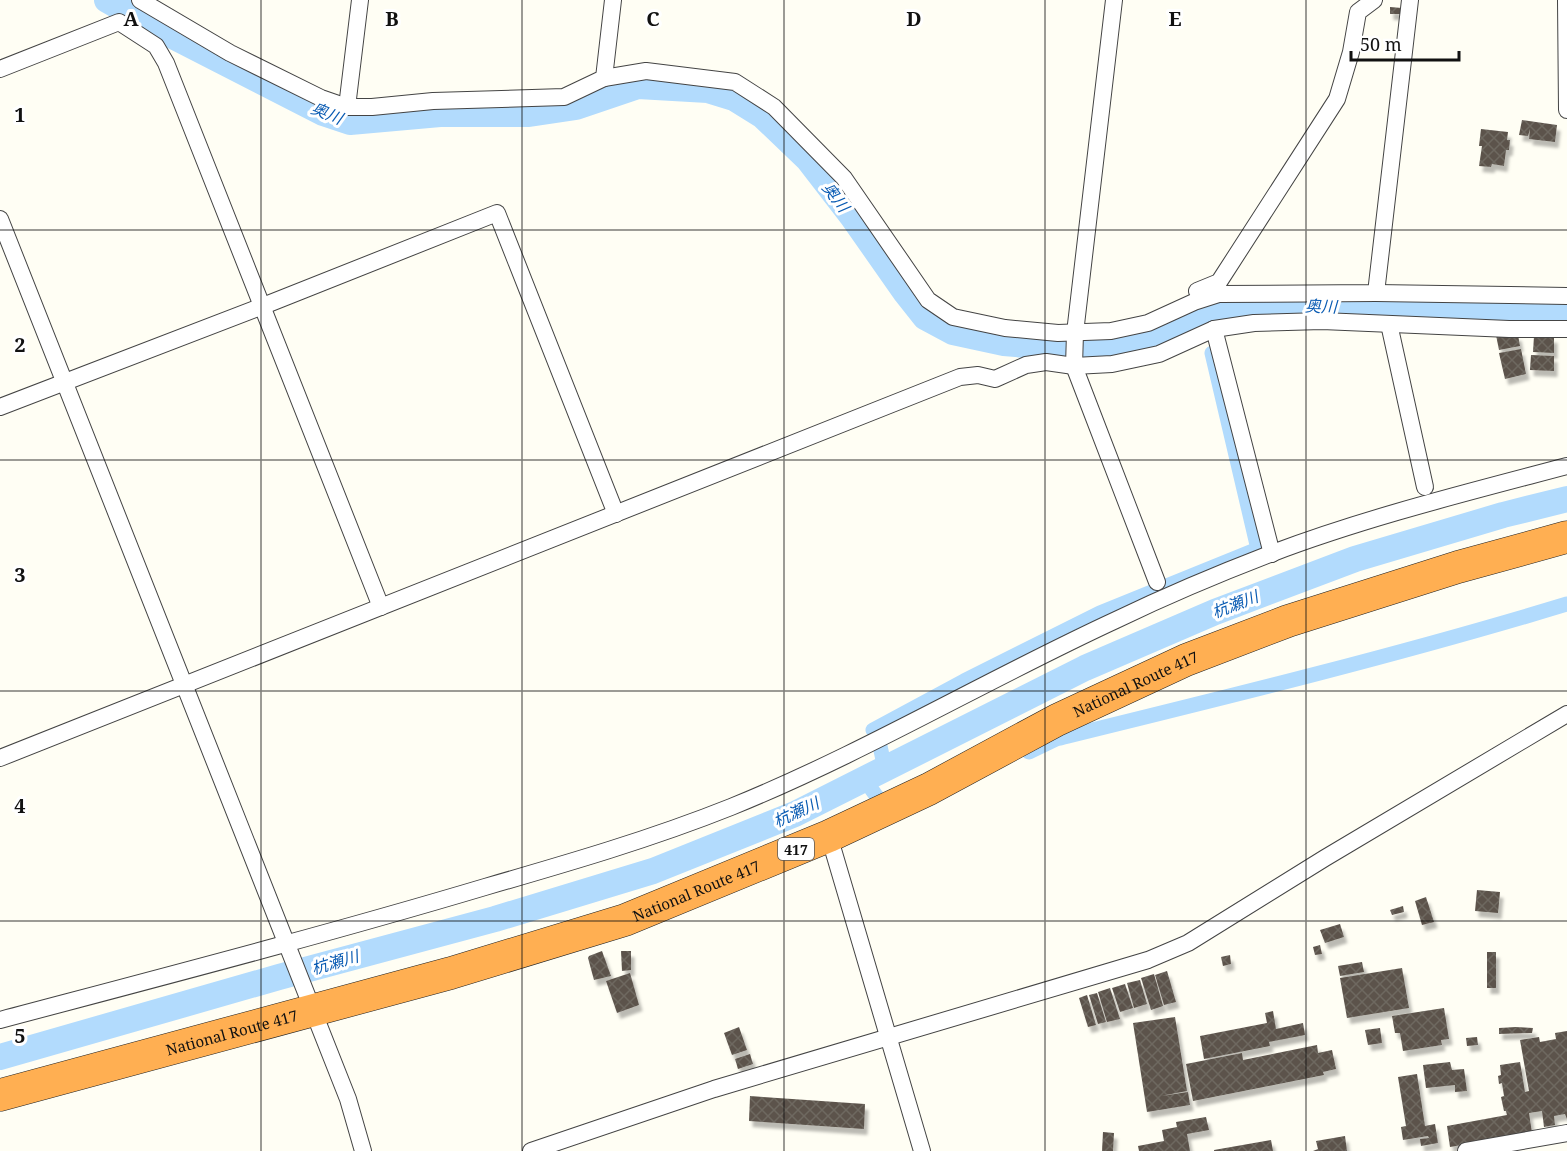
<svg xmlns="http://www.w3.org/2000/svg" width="1567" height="1151" font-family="'Noto Serif','Noto Sans JP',serif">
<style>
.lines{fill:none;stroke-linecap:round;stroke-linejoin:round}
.canal{stroke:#b2dbfd;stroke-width:15}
.river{stroke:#b2dbfd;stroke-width:26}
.building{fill:url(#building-cross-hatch);filter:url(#shadow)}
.street-casing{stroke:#444;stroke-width:18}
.highway-casing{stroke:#222;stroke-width:33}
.street{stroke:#fff;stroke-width:16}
.highway{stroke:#ffaf52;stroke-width:32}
.grid{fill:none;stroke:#111;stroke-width:1.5;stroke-opacity:0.55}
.labels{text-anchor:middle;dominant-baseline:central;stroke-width:6;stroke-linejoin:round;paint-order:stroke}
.shield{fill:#fff;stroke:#585858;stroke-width:1.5}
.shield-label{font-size:14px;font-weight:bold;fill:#111}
.street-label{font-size:15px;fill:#111;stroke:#fff}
.water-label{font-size:16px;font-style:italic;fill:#095bb3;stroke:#fff}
.grid-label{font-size:20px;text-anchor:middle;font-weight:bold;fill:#111;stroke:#fff;stroke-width:6;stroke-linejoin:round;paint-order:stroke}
</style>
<defs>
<pattern id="building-cross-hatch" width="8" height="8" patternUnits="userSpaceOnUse" patternTransform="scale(1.5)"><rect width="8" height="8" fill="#5b534b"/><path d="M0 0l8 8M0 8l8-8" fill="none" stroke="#6e6761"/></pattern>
<filter id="shadow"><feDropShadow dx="3.5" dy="6" stdDeviation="1.5" flood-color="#0004"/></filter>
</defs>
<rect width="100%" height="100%" fill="#fffef4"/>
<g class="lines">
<g class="canal">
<polyline points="873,730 964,681 1100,613 1258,549 1212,353"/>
<polyline points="880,746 885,769"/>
<path d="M1029 752 1056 739C1227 697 1399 655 1567 604"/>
<polyline points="865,780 877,797"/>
</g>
<g class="river">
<polyline points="107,0 155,27 323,113 350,122 440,114 529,114 576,107 638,86 708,90 734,98 763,116 808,159 852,216 906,293 925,317 953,332 1004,343 1068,349 1112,351 1168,335 1225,312 1270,305 1362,305 1567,312"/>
<polyline points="0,1057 279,977 495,919 653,871 795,814 1085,668 1215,612 1355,559 1503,515 1567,499"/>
</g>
</g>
<g class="building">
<polygon points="1390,7 1402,8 1401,14 1390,14"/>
<polygon points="1522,120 1557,125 1555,142 1529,139 1530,129 1528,136 1519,135"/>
<polygon points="1481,129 1508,132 1507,140 1510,140 1509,150 1506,150 1504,166 1492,164 1491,167 1479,166 1482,146 1479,146"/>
<polygon points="1496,335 1518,335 1520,346 1499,350"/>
<polygon points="1534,336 1554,337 1554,353 1533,352"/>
<polygon points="1521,349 1526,374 1505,379 1499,353"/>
<polygon points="1531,355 1554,356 1554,371 1530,370"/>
<polygon points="1477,890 1500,892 1498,913 1475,911"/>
<polygon points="1426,897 1434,922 1422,925 1415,901"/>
<polygon points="1403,906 1404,912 1392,915 1390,910"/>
<polygon points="1340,924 1344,937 1325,943 1320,930"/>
<polygon points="1320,945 1322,954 1315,955 1313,947"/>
<polygon points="602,951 611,976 594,980 588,958 589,956"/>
<polygon points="621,951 631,951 631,970 622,971"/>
<rect x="1487" y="952" width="9" height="36"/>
<polygon points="1230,955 1231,964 1223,966 1221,957"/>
<polygon points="1362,962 1364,972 1340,976 1338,966"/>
<polygon points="1402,968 1409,1008 1347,1018 1340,978"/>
<polygon points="1167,971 1176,1002 1164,1005 1155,975"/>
<polygon points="630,973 639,1005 617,1013 606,981"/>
<polygon points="1154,974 1163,1006 1151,1010 1141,978"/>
<polygon points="1140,980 1147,1004 1134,1008 1127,983"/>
<polygon points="1125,984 1133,1008 1120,1012 1112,988"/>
<polygon points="1110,988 1120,1019 1107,1022 1098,992"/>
<polygon points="1097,993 1106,1022 1098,1024 1089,995"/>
<polygon points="1087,995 1096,1025 1088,1027 1079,998"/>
<polygon points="1444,1008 1449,1039 1441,1040 1442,1045 1403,1051 1400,1033 1395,1033 1392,1016"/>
<polygon points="1273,1011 1276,1029 1303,1023 1305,1035 1269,1042 1270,1046 1204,1059 1200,1036 1267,1023 1265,1013"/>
<polygon points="1175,1017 1187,1091 1161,1096 1188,1092 1190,1105 1147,1112 1133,1023"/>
<polygon points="739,1027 747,1050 732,1055 724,1033"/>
<polygon points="1516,1027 1533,1028 1532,1033 1499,1034 1499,1028"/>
<polygon points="1380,1028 1382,1043 1368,1045 1365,1030"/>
<polygon points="1567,1031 1567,1119 1565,1114 1554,1116 1555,1125 1544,1127 1542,1111 1529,1113 1532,1133 1450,1147 1447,1126 1507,1115 1506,1111 1504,1111 1501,1097 1504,1096 1502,1083 1499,1084 1498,1076 1501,1075 1500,1065 1520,1062 1525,1092 1529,1091 1520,1040 1539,1037 1540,1042 1556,1039 1555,1033"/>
<polygon points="1477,1037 1478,1045 1467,1046 1466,1038"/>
<polygon points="1317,1045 1318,1053 1332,1050 1336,1069 1323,1072 1324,1075 1193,1101 1186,1064 1242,1053 1243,1060"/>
<polygon points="750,1054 753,1064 738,1069 735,1059"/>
<polygon points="1450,1062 1452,1070 1464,1069 1467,1091 1455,1092 1455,1085 1426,1088 1423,1065"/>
<polygon points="1417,1074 1425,1126 1435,1124 1438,1143 1421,1146 1420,1139 1429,1138 1428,1136 1403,1140 1401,1127 1406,1126 1398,1077"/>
<polygon points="750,1096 865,1104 864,1129 749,1121"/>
<polygon points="1206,1117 1209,1130 1187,1134 1190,1151 1139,1151 1138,1146 1164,1141 1162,1130 1177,1127 1176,1122"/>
<polygon points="1103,1132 1114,1133 1113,1151 1102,1151"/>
<polygon points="1345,1136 1347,1151 1313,1151 1318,1149 1316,1141"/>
<polygon points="1271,1140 1273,1151 1214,1151 1214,1150"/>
</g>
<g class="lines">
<defs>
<g id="street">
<polyline points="140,0 230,53 321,98 347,107 372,107 433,101 564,97 604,78 613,0"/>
<polyline points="1114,0 1075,333 1074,366 1157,582"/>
<polyline points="1566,1 1567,110"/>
<polyline points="0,69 119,22 156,46 166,63 381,607"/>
<polyline points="604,78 646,71 735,82 774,107 844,178 928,300 953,317 1005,328 1058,333 1111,331 1148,323 1194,302 1219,294 1376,293 1410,0"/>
<polyline points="347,107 360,0"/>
<polyline points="0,219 348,1099 363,1151"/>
<polyline points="1197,291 1219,282 1337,99 1351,52 1358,12 1374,0"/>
<polyline points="1376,293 1567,296"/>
<polyline points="1389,324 1425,487"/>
<polyline points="1214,329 1272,554"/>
<polyline points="0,407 263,306 497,213 616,514"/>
<polyline points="0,758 960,377 978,375 995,379 1026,365 1046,362 1074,366 1112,364 1159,354 1214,329 1254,323 1322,321 1509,329 1567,329"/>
<polyline points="829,836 922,1151"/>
<path d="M0 1020C162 977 324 935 485 887 568 863 651 839 731 807 864 753 986 680 1116 620 1166 596 1218 574 1270 554 1364 518 1469 492 1567 466"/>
<polyline points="531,1151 714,1089 1148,960 1188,943 1325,858 1567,714"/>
<polyline points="1466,1151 1567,1133"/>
</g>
<g id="highway">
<path id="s1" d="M0 1095 451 973 625 920 829 836 929 789 1057 720 1186 660 1288 621 1458 567 1567 537"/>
</g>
</defs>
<use href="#street" class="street-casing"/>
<use href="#highway" class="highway-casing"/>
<use href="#street" class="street"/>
<use href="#highway" class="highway"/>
</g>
<path class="grid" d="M261 0V1151M522 0V1151M784 0V1151M1045 0V1151M1306 0V1151M0 230H1567M0 460H1567M0 691H1567M0 921H1567"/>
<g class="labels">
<rect class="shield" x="778" y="838" width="36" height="22" rx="4.5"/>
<g class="shield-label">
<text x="796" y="849">417</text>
</g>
<g class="street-label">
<text stroke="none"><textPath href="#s1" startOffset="1212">National Route 417</textPath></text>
<text stroke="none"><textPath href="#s1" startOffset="726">National Route 417</textPath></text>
<text stroke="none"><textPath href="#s1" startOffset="240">National Route 417</textPath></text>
</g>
<g class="water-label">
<text transform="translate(327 113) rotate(22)">奥川</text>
<text transform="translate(836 197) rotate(53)">奥川</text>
<text transform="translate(1321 306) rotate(2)">奥川</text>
<text transform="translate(1235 604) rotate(-21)">杭瀬川</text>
<text transform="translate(796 812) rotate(-25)">杭瀬川</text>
<text transform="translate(335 962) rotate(-16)">杭瀬川</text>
</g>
</g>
<g class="grid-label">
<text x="131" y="26">A</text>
<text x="392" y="26">B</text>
<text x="653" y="26">C</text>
<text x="914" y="26">D</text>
<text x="1175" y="26">E</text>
<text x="20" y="122">1</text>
<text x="20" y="352">2</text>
<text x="20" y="582">3</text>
<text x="20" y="813">4</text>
<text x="20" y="1043">5</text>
</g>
<path d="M1351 51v9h108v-9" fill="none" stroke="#111111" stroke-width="3"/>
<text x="1360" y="51" font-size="18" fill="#111111" stroke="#ffffff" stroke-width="4.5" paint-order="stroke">50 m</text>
</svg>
